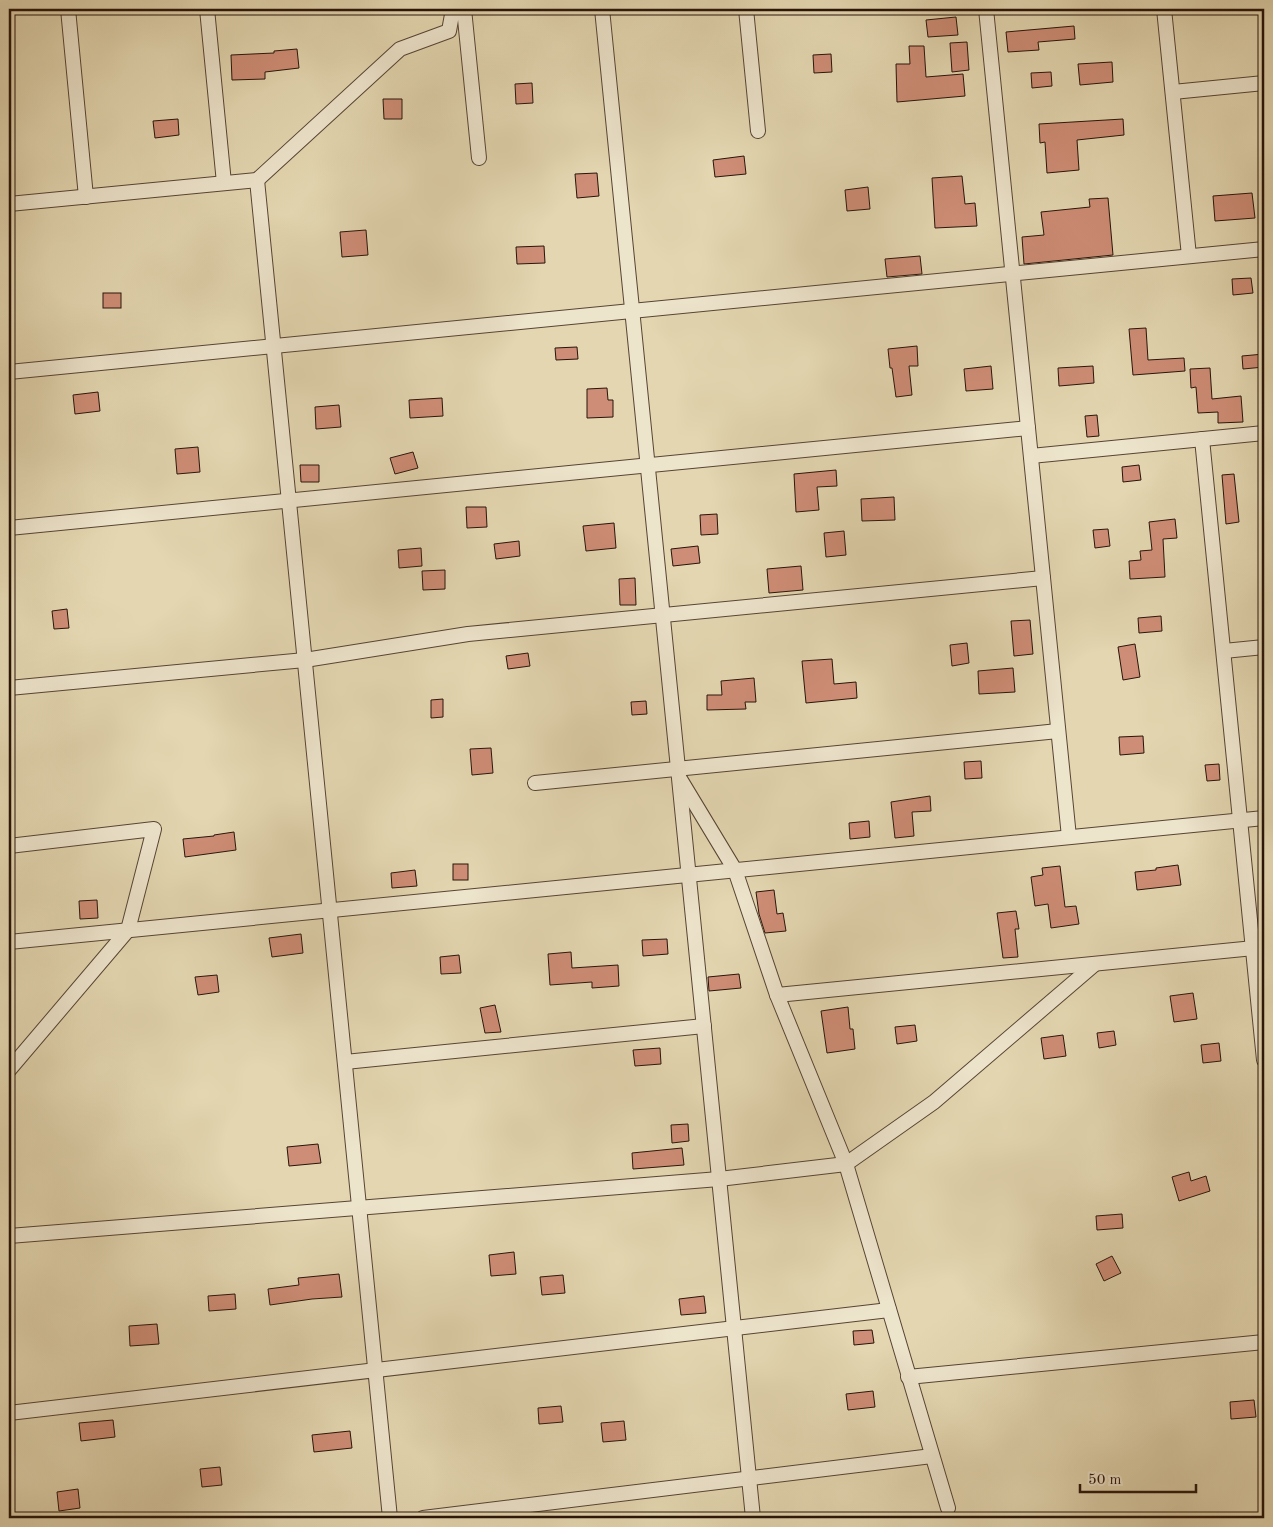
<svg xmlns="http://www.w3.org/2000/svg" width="1273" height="1527" font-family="'Old Standard TT',serif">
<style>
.building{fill:#ce8d76;stroke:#28140a}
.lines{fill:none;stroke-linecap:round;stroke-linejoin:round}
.street-casing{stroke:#574434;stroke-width:16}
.street{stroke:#ede4cc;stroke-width:14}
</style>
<rect width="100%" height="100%" fill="#e3d6b0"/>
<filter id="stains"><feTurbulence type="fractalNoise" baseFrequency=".004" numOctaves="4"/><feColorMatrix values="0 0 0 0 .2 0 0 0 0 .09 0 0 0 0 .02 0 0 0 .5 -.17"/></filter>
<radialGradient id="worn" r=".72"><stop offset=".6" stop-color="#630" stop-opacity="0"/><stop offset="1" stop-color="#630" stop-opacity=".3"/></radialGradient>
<g class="building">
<polygon points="956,17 958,35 928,37 926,20"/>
<polygon points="1074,26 1075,39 1038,42 1039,50 1008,52 1006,32"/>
<polygon points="967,42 969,70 952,72 950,43"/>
<polygon points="909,46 924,46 926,77 963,74 965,96 897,102 896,64 910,64"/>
<polygon points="297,49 299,68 265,72 265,79 232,80 231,55 274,53 274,51"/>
<polygon points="831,54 832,72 814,73 813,55"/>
<polygon points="1112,62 1113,82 1080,85 1078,64"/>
<polygon points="1051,72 1052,86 1032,88 1031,73"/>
<polygon points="532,83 533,103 516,104 515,84"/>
<polygon points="383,99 402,99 402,119 384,119"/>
<polygon points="178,119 179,135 155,138 153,121"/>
<polygon points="1123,119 1124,135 1077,140 1079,170 1047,173 1045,142 1040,143 1039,124"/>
<polygon points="744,156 746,174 715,177 713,160"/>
<polygon points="597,173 599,196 577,198 575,174"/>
<polygon points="962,176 965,204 975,203 977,226 935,228 932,178"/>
<polygon points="868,187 870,209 847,211 845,190"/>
<polygon points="1252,193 1255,218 1215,221 1213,196"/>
<polygon points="1108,198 1113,255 1024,264 1022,237 1044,235 1041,212 1090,207 1089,199"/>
<polygon points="366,230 368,255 342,257 340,232"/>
<polygon points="544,246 545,263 517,264 516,247"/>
<polygon points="920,256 922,274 887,277 885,259"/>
<polygon points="1251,278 1253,293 1233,295 1232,279"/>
<rect x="103" y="293" width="18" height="15"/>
<polygon points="1146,328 1148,360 1184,358 1185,371 1133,375 1129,329"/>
<polygon points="917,346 918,366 909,366 912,395 896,397 892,368 890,368 888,349"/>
<polygon points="577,347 578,359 556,360 555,348"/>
<polygon points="1264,354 1264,367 1243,369 1242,356"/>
<polygon points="991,366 993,389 966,391 964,369"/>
<polygon points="1093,366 1094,383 1059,386 1058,368"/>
<polygon points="1210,368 1212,399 1241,396 1243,422 1218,423 1218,412 1198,413 1196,387 1191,388 1190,369"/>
<polygon points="607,388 608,400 613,400 613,417 587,418 587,389"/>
<polygon points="98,392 100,411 75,414 73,395"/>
<polygon points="442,398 443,416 410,418 409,400"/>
<polygon points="339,405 341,427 316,429 315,407"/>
<polygon points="1097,415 1099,436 1087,437 1085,416"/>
<polygon points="198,447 200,472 177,474 175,449"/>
<polygon points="413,452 418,468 395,474 390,458"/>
<polygon points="300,465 319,465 319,482 301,482"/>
<polygon points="1139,465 1141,480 1123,482 1122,467"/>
<polygon points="836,470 837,486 817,487 819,510 796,512 794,474"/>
<polygon points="1234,474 1239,522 1226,524 1222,475"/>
<polygon points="894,497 895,520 862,521 861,499"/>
<polygon points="466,507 486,507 487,527 467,528"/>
<polygon points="717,514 718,534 701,535 700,515"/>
<polygon points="1175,519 1177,538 1163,539 1165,577 1130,579 1129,561 1141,560 1140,551 1152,550 1149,522"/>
<polygon points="614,523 616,548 586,551 583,526"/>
<polygon points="1108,529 1110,546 1095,548 1093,530"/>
<polygon points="844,531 846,555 826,557 824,533"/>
<polygon points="519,541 520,556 496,559 494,544"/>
<polygon points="698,546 700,563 673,566 671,549"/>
<polygon points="421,548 422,566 399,568 398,550"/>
<polygon points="801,566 803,590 769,593 767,569"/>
<polygon points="445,570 445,589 423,590 422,571"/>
<polygon points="635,578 636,605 620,605 619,579"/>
<polygon points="67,609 69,628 54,629 52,611"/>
<polygon points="1161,616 1162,631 1139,633 1138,618"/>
<polygon points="1030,620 1033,654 1014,656 1011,621"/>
<polygon points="967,643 969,663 952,666 950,645"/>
<polygon points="1135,644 1140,677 1123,680 1118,647"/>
<polygon points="528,653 530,666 508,669 506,656"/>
<polygon points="832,659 834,684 856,682 857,698 806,703 802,661"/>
<polygon points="1013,668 1015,692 979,694 978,671"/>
<polygon points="754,678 756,702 745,702 746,709 707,710 707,695 722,695 721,681"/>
<polygon points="443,699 443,717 431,718 431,700"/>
<polygon points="646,701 647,714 632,715 631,702"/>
<polygon points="1143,736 1144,753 1120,755 1119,737"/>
<polygon points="491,748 493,773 472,775 470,749"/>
<polygon points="981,761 982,778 965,779 964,762"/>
<polygon points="1219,764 1220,780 1207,781 1205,765"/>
<polygon points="930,796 931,811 912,812 914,836 895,838 891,802"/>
<polygon points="869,821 870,837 850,839 849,823"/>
<polygon points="234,832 236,850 185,857 183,839 214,836 214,835"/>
<rect x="453" y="864" width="15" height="16"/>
<polygon points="1178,865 1181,885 1137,890 1135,872 1156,870 1156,868"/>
<polygon points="1060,866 1065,907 1076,906 1079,924 1051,928 1048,904 1035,906 1031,877 1043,875 1042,868"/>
<polygon points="415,870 417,886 392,888 391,873"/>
<polygon points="774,890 777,914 783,913 786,931 765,933 759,914 756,892"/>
<polygon points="97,900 98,918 80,919 79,901"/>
<polygon points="1016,911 1019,929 1015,929 1018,957 1003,958 997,913"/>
<polygon points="301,934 303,953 272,957 269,938"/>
<polygon points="667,939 668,954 643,956 642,940"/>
<polygon points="571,952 572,968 618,965 619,986 592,988 592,982 550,985 548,954"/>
<polygon points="459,955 461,973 441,974 440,957"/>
<polygon points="739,974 741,988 709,991 708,977"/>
<polygon points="217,975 219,992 198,995 195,977"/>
<polygon points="1193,993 1197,1019 1174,1022 1170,996"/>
<polygon points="495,1005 501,1032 485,1033 480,1008"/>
<polygon points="848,1007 850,1029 853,1029 855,1049 827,1053 821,1011"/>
<polygon points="915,1025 917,1041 897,1044 895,1027"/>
<polygon points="1114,1031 1116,1045 1099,1048 1097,1033"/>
<polygon points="1063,1035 1066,1056 1044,1059 1041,1038"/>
<polygon points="1219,1043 1221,1061 1203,1063 1201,1045"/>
<polygon points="660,1048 661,1064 635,1066 633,1050"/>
<polygon points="688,1124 689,1141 672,1143 671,1125"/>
<polygon points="318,1144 321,1163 289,1166 287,1147"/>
<polygon points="682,1148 684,1165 633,1169 632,1153"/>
<polygon points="1189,1172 1191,1181 1206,1176 1210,1191 1179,1201 1172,1177"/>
<polygon points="1122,1214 1123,1228 1097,1230 1096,1216"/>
<polygon points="514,1252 516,1274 491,1276 489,1255"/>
<polygon points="1112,1256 1121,1273 1104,1281 1096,1264"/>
<polygon points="339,1274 342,1297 312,1299 270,1305 268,1289 299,1285 298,1278"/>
<polygon points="563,1275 565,1293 542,1295 540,1277"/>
<polygon points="235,1294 236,1309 209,1311 208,1296"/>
<polygon points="704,1296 706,1313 681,1315 679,1299"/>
<polygon points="157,1324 159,1344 130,1346 129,1326"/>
<polygon points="872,1330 874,1343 854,1345 853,1331"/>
<polygon points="873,1391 875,1407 848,1410 846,1394"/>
<polygon points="1254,1400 1256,1417 1231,1419 1230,1402"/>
<polygon points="561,1406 563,1422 539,1424 538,1408"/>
<polygon points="113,1420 115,1437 81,1441 79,1423"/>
<polygon points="624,1421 626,1440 603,1442 601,1423"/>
<polygon points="350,1431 352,1448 314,1452 312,1435"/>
<polygon points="220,1467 222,1485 202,1487 200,1469"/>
<polygon points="78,1489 80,1508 59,1511 57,1492"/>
</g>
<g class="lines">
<defs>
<g id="street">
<polyline points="68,9 86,197"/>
<polyline points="207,9 224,183"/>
<polyline points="464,9 479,158"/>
<polyline points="602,9 753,1518"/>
<polyline points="746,9 758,131"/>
<polyline points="986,9 1069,837"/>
<polyline points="1164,9 1189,256"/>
<polyline points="1173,92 1264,83"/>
<polyline points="257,180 390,1518"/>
<polyline points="9,204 257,180 400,49 449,31 453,9"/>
<polyline points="9,372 1264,249"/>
<polyline points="1202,439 1264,1060"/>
<polyline points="1031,456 1264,433"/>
<polyline points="9,528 1028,428"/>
<polyline points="1224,651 1264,647"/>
<polyline points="9,688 305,660 468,634 1043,578"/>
<polyline points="680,779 735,870 777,995 846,1164 948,1508"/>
<polyline points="535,783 1058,731"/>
<polyline points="9,846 154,829 128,930 9,1070"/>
<polyline points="9,942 1264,818"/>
<polyline points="777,995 1264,947"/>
<polyline points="345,1062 704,1026"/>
<polyline points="9,1236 719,1179 846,1164 934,1102 1095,964"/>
<polyline points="908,1377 1264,1342"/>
<polyline points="9,1413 889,1310"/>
<polyline points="423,1518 932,1456"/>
</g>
</defs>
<use href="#street" class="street-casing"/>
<use href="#street" class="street"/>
</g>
<rect width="1273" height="1527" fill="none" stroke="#e3d6b0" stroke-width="30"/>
<rect x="10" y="10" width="1253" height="1507" fill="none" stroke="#28140a" stroke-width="2.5"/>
<rect x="15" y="15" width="1243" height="1497" fill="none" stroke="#28140a"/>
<path d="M1080 1484v8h116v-8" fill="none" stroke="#28140a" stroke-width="2.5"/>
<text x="1088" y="1484" font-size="15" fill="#28140a" stroke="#ede4cc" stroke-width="4" paint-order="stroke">50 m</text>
<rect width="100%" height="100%" filter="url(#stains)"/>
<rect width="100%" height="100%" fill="url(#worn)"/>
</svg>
